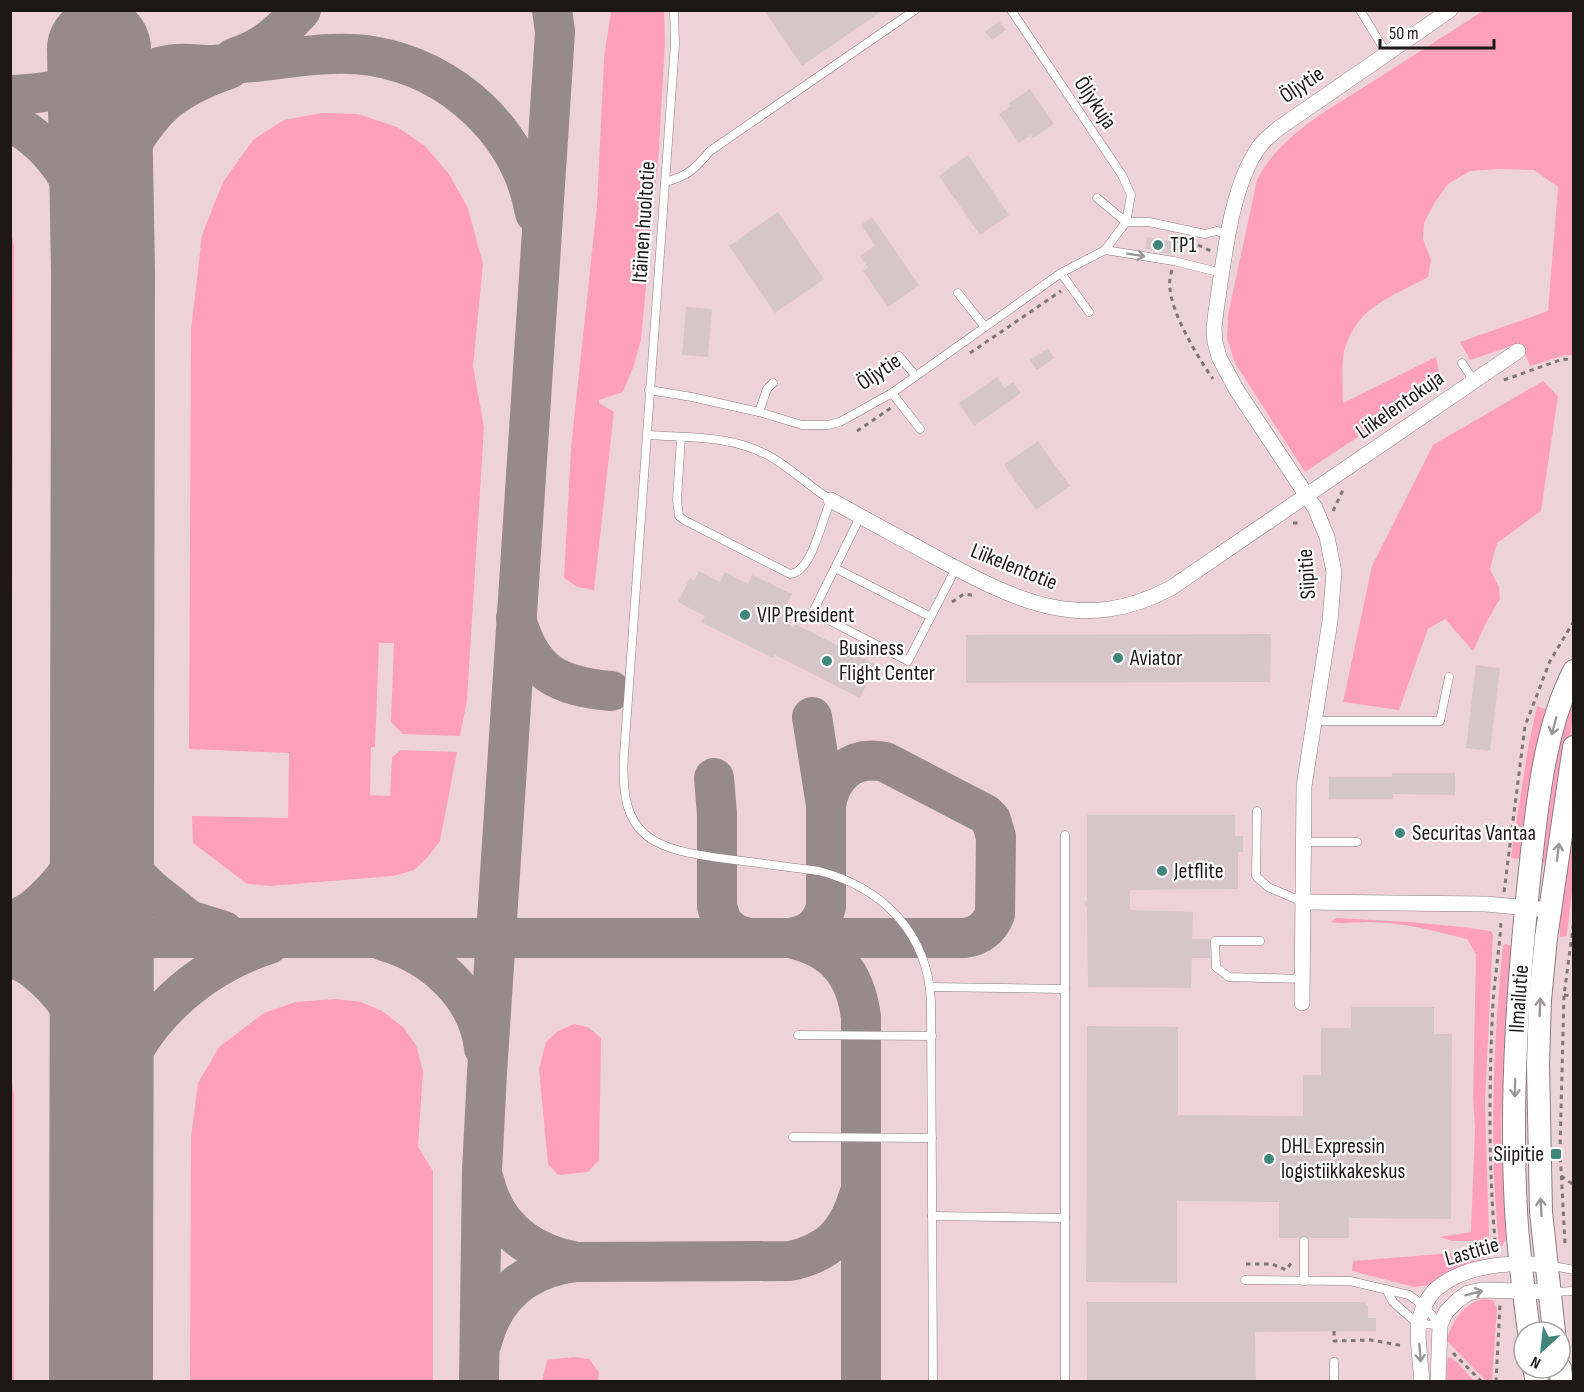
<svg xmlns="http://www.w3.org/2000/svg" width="1584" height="1392" font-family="'Sofia Sans Condensed',sans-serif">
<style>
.built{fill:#edd3d9;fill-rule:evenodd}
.green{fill:#fea0bb}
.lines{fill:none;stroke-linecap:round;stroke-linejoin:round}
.taxiway{stroke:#968a8c;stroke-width:40}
.runway{stroke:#968a8c;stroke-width:104}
.building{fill:#d6c6ca}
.service-casing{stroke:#8c7d81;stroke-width:9}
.minor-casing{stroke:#8c7d81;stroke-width:16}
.secondary-casing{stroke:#8c7d81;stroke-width:24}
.path{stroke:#807577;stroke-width:3;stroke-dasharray:4.5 4.5;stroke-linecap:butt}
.service{stroke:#fff;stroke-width:8}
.minor{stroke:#fff;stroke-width:15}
.secondary{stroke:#fff;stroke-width:22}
.oneway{stroke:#999797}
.poi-dot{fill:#41867b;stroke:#fff;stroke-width:2}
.labels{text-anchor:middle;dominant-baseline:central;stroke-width:4.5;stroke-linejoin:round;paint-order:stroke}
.street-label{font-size:22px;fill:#1d1718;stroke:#fff}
.poi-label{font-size:22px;fill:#1d1718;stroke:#fff;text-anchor:start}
</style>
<rect width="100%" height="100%" fill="#f4e3e7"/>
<path class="built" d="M10 11H1573V1381H11ZM1524 1332H1560V1368H1524Z"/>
<g class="green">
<polygon points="611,11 664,11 665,42 659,148 641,340 634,365 623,392 599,400 599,403 614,412 594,590 577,587 564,578 571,448 597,205 604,58"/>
<path d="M1483 11H1573V355H1565L1530 366 1521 343 1470 360 1460 342 1548 311 1558 187 1534 170 1499 169 1470 171 1448 184 1435 202 1424 223 1423 239 1431 260 1428 277C1392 297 1356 306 1344 352 1341 367 1343 387 1343 403L1436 357 1441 382 1305 472 1235 363 1227 338 1228 315 1257 180C1281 133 1332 108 1375 80 1411 57 1447 34 1483 11Z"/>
<polygon points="322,113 358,114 397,127 425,146 449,174 468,208 483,264 473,366 484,427 467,700 460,736 403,734 391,722 394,643 379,643 375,747 371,747 370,795 390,796 392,757 401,750 457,752 440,841 427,858 414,870 393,876 270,886 247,884 193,843 192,816 288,818 289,753 189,749 191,330 202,235 223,182 253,140 284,120"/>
<polygon points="11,233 14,245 11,790"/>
<polygon points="1543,381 1558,396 1541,511 1497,543 1490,569 1499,587 1500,599 1487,621 1473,651 1445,619 1428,629 1399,710 1343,702 1372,566 1433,445"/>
<polygon points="1573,698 1573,718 1550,864 1541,863 1559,743"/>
<polygon points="1537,706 1548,710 1520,859 1511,858 1528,748"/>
<polygon points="1573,812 1574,877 1567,933 1567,936 1560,937 1560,918"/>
<path d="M1337 918 1410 922 1462 927 1491 931 1493 935 1485 1102 1489 1238 1487 1241H1452L1439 1237 1471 1232 1475 1128 1473 1097 1476 954 1467 939C1435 931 1401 922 1368 922 1355 922 1343 924 1330 922Z"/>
<path d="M1506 944 1513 947 1516 958 1502 1098 1501 1137 1506 1239 1502 1246H1499C1489 1146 1493 1045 1503 945Z"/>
<polygon points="336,999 361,1002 382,1011 403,1027 416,1045 423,1071 418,1147 433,1171 433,1381 190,1381 191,1137 198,1083 219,1047 264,1013 295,1002"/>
<polygon points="574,1024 588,1027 601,1038 599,1160 588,1172 558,1175 548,1164 539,1069 546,1042 558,1031"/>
<polygon points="11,1078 14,1095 14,1382 10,1381"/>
<polygon points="1490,1250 1490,1255 1458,1270 1433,1285 1422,1286 1414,1287 1352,1271 1353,1261"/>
<path d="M1484 1299 1493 1300 1497 1308 1492 1381H1486L1447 1341C1450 1323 1465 1302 1484 1299Z"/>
<polygon points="574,1357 589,1359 599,1372 598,1381 542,1381 547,1360"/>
<polygon points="1450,1357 1457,1362 1474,1381 1446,1381 1448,1358"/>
</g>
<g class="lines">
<g class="taxiway">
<path d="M234 58C265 48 280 33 301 10"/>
<path d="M10 95C53 94 95 82 136 73 149 70 163 65 176 64 188 63 200 65 213 65 226 64 240 63 254 62 292 58 333 50 372 56 452 69 521 132 535 213"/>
<path d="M10 122C61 147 84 200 98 251"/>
<path d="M103 271C105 250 103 227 107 207 114 172 133 136 157 110 174 91 205 77 229 69"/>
<path d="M516 618C531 673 557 686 611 691"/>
<polyline points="102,777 107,816 124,863 149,888 189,920 224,931"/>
<polyline points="714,778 717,814 717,906 722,923 735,934 745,937"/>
<path d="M10 922C18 918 28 914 35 908 61 887 85 854 94 821 97 811 98 799 99 789"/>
<path d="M10 938H790C834 948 855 972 861 1017V1382"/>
<path d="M790 938C810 935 820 927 826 907V805L812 717"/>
<path d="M799 938H965C980 936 990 927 995 914L996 837 991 820 985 814 885 762C853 755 831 774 826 805"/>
<path d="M384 941C433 955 478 995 484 1048"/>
<path d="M10 956C18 960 28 964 35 970 66 994 90 1032 98 1071 101 1086 99 1102 100 1117"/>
<path d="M101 1157C105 1137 108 1117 113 1098 135 1023 196 968 269 944"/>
<path d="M484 1180C495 1228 530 1253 576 1262"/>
<path d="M482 1342C494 1293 528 1268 576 1262L790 1261C829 1253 848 1233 859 1195"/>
<polyline points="479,1382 482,1171 487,1073 555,32 552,10"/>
</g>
<polyline class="runway" points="99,49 103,271 101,1382"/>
</g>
<g class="building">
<polygon points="764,10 883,10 802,66"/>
<polygon points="999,21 1006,30 992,40 985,32"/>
<polygon points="1030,89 1054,124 1033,138 1031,135 1019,143 999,114 1011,106 1009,103"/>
<polygon points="968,155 1009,215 980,235 939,176"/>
<polygon points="778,212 824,279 775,313 729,246"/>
<polygon points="872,217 919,285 888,307 863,271 868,268 860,256 875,245 861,225"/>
<polygon points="1147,237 1172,241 1170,254 1145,249"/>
<polygon points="686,307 712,309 708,357 682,355"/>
<polygon points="1048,348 1054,358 1037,370 1030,360"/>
<polygon points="997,377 1004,388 1013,382 1021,393 974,426 959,403"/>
<polygon points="1038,441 1070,486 1036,510 1004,465"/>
<polygon points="699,571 720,582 725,572 748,584 752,575 792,594 783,612 788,614 784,622 794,627 795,624 876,665 860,698 775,655 773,658 701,622 705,616 678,602 690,578 694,581"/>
<polygon points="1271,634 1270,682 966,683 966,635"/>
<polygon points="1476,665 1500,668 1490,751 1466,748"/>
<polygon points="1392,773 1455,773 1455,795 1393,794 1393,799 1329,799 1329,777 1392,777"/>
<polygon points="1087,815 1235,815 1235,836 1243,836 1243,852 1238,852 1238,889 1130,890 1130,910 1193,912 1192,939 1210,939 1210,958 1192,958 1191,988 1088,987 1087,908 1084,902 1087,900"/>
<polygon points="1351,1007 1434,1007 1434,1034 1452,1034 1451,1219 1349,1218 1349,1238 1279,1238 1279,1202 1177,1201 1177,1283 1086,1282 1087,1026 1178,1027 1178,1115 1303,1116 1303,1075 1321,1075 1321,1028 1351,1028"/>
<polygon points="1555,1147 1558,1147 1558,1161 1554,1161"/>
<polygon points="1087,1302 1364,1302 1368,1306 1368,1318 1376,1318 1376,1331 1255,1332 1256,1382 1087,1382"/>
</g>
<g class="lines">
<defs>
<g id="service">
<path d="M674 10 675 44 624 755C619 839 652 849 727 859 758 863 788 867 819 871 884 888 928 934 931 1002L933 1382"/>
<polyline points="1011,10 1122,175 1131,195 1126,222 1149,222 1205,234 1216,231 1229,234"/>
<polyline points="1360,10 1387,54"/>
<path d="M665 182C688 176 695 169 710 151L915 10"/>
<polyline points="1105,250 1174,261 1222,273"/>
<polyline points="1061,273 1089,312"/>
<polyline points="958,293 985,327"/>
<polyline points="899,356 915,375"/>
<polyline points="1462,363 1474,381"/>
<polyline points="649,390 692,397 759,412 802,425 828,425 840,422 892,393 1061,273 1105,250 1126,222 1097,198"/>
<polyline points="892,393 920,429"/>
<polyline points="759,412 767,389 773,383"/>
<path d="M648 435C690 438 732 435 771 457 792 469 810 487 831 500 822 518 812 573 790 574L684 520 679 516 677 500 681 437"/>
<polyline points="860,517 813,612 908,661 956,568"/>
<polyline points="835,568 931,617"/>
<polyline points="1315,721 1440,721 1449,677"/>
<polyline points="1257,811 1256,876 1268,887 1303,902"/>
<polyline points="1065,835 1065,1382"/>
<polyline points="1303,842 1357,842"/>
<polyline points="1260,941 1215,941 1216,967 1229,977 1302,979"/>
<polyline points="931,987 1065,989"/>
<polyline points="798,1035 932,1036"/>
<polyline points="793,1137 932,1138"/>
<polyline points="932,1216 1065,1218"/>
<polyline points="1548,1265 1574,1270"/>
<polyline points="1245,1280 1350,1281 1409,1295 1424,1306 1440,1325"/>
<polyline points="1304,1281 1304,1241"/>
<polyline points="1386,1289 1393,1302 1418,1324 1440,1325"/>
<polyline points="1553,1292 1574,1291"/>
<polyline points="1334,1382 1334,1362"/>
</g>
<g id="minor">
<path d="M831 500C866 520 901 538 935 557 1017 601 1082 635 1171 588L1518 351"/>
<polyline points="1303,902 1486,904 1550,910"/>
<path d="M1302 1003 1304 786 1330 621 1334 572 1327 537 1315 508 1236 389 1219 357 1215 342 1214 328 1216 311C1224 261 1230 188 1259 147 1264 140 1272 134 1279 128L1450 10"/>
<path d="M1422 1382C1421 1366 1416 1335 1419 1321 1422 1309 1429 1293 1440 1286 1469 1264 1512 1262 1547 1265"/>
<polyline points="1438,1382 1440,1325 1446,1312 1458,1300 1468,1293 1482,1290 1549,1292"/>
</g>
<g id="secondary">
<path id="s1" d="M1529 1332C1524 1292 1518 1251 1516 1210 1510 1097 1518 983 1530 870 1537 806 1544 729 1574 671"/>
<polyline points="1554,1332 1541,1212 1538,1065 1540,1000 1546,938 1574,747"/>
<polyline points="1534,1368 1537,1382"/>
<polyline points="1560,1368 1562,1382"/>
</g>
</defs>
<use href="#service" class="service-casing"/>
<use href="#minor" class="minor-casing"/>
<use href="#secondary" class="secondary-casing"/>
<g class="path">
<polyline points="1198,245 1211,251"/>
<polyline points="1176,252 1178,238"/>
<path d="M1172 270C1170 277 1169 283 1170 289 1172 314 1198 358 1213 379"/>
<polyline points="970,353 1061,291"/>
<polyline points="1504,380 1563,359 1574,360"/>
<polyline points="857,431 891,408"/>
<polyline points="1333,511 1343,490"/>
<polyline points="1293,523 1302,523"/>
<polyline points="952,602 964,594 976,596"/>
<polyline points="1504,892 1525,726 1550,661 1574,621"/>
<polyline points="1564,995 1574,996"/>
<polyline points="1561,1176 1574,1185"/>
<polyline points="1565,1243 1560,1150 1564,995 1574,920"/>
<path d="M1496 1251C1488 1168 1489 1085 1493 1002 1495 974 1500 947 1501 919"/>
<polyline points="1246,1264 1272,1264 1286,1270 1292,1262"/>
<polyline points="1334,1331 1334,1341 1371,1340 1404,1346"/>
<polyline points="1453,1353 1482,1382"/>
<polyline points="1496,1382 1500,1305"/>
</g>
<use href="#service" class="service"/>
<use href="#minor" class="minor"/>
<use href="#secondary" class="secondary"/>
</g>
<defs><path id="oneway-shaft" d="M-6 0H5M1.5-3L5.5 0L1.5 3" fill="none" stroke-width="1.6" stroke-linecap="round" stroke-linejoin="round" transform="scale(1.5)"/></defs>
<g class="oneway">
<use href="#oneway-shaft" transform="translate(1136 255) rotate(9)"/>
<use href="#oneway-shaft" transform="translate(1554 726) rotate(105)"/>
<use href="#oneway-shaft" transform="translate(1558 852) rotate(-83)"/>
<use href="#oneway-shaft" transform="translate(1540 1007) rotate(-88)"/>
<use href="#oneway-shaft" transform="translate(1515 1088) rotate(91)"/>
<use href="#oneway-shaft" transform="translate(1541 1207) rotate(-93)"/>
<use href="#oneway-shaft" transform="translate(1474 1293) rotate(-15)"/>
<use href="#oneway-shaft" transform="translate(1420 1353) rotate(86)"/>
</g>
<g class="poi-dot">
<circle cx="1158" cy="245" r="6"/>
<circle cx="745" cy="615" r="6"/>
<circle cx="1118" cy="658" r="6"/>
<circle cx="827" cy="661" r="6"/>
<circle cx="1400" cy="833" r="6"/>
<circle cx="1162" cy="871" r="6"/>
<rect x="1550" y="1148" width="12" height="12" rx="3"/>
<circle cx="1269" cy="1159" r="6"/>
</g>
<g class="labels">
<g class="street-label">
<text transform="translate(1302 85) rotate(-34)">Öljytie</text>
<text transform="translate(1095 103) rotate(56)">Öljykuja</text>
<text transform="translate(644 222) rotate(-86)">Itäinen huoltotie</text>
<text transform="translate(879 372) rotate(-34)">Öljytie</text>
<text transform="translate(1400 405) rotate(-35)">Liikelentokuja</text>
<text transform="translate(1014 567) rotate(22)">Liikelentotie</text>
<text transform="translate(1307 574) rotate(-94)">Siipitie</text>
<text stroke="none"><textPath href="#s1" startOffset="334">Ilmailutie</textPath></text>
<text transform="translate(1472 1252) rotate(-16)">Lastitie</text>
</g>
<g class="poi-label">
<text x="1170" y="245">TP1</text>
<text x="757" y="615">VIP President</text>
<text x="839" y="648">Business<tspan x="839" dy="25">Flight Center</tspan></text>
<text x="1130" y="658">Aviator</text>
<text x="1412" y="833">Securitas Vantaa</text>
<text x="1174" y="871">Jetflite</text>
<text x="1281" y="1146">DHL Expressin<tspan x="1281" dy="25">logistiikkakeskus</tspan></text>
<text x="1544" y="1154" text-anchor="end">Siipitie</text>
</g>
</g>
<rect width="1584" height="1392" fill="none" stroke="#1d1718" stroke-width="24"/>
<g transform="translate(1542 1350) rotate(207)"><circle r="28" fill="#ffffff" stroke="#a5a2a3" stroke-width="1.5"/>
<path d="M0-4.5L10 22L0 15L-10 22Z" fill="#41867b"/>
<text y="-9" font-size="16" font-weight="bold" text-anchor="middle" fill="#1d1718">N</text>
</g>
<path d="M1380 39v9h114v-9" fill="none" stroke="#1d1718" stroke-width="3"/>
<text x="1389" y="39" font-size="18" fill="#1d1718" stroke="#ffffff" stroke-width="4.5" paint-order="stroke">50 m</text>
</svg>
